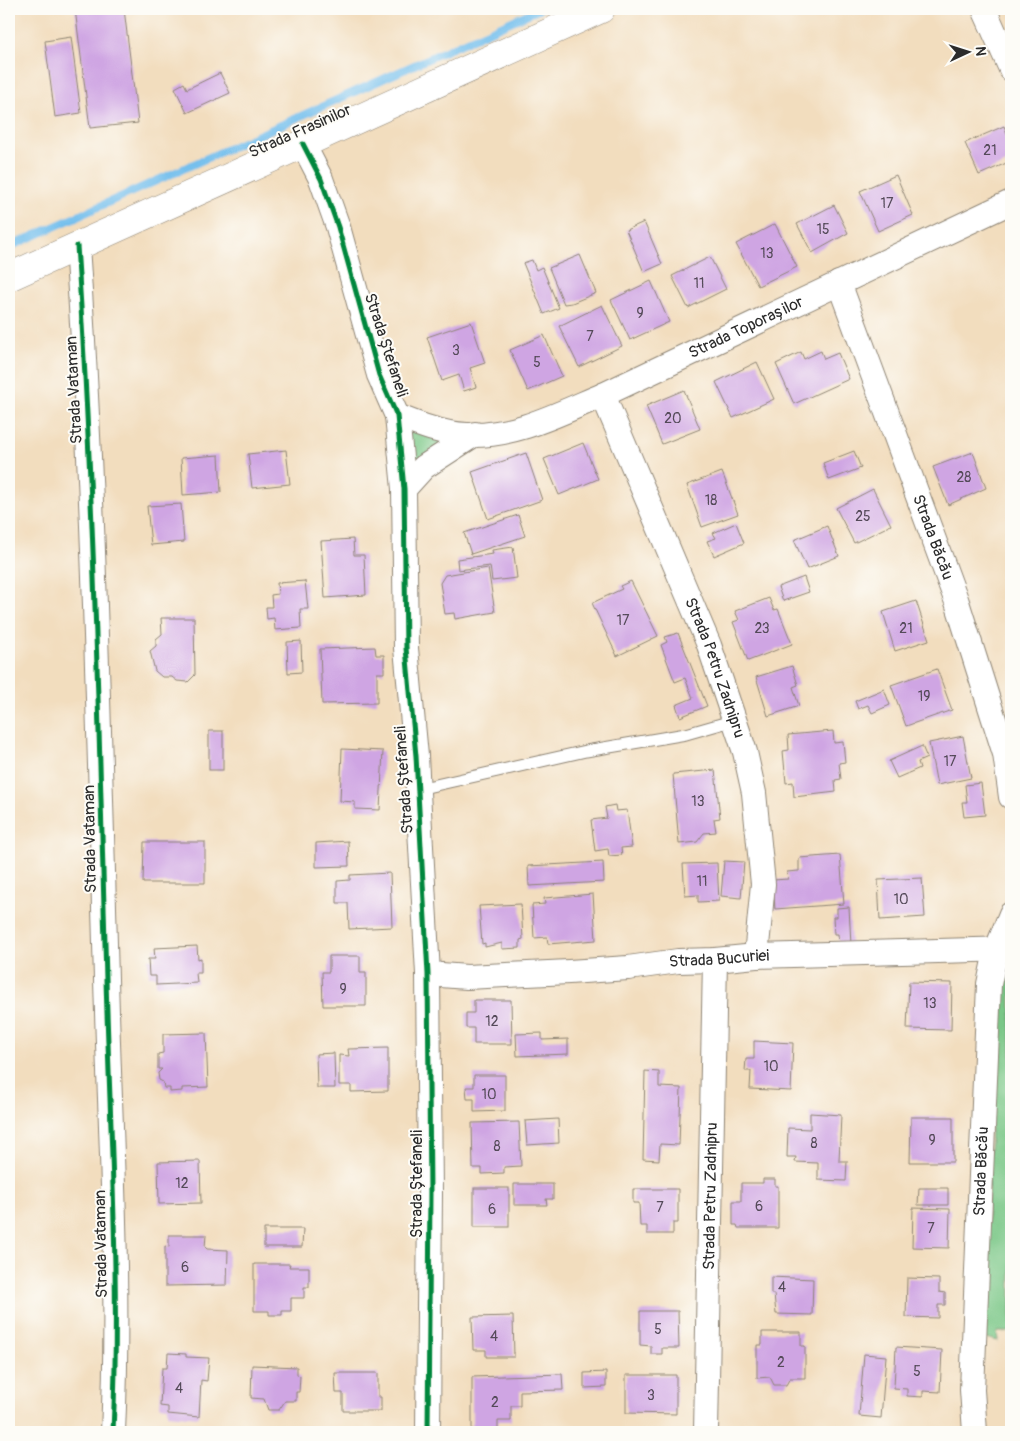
<svg xmlns="http://www.w3.org/2000/svg" width="1020" height="1441" font-family="Pangolin,sans-serif">
<style>
.green{fill:#7ac787;stroke:#527959}
.lines{fill:none;stroke-linecap:round;stroke-linejoin:round}
.stream{stroke:#74bfed;stroke-width:8}
.building{fill:#cfa5e3}
.lane-casing{stroke:#8e8474;stroke-width:13}
.street-casing{stroke:#8e8474;stroke-width:26}
.primary-casing{stroke:#8e8474;stroke-width:29}
.lane{stroke:#fff;stroke-width:11}
.street{stroke:#fff;stroke-width:24}
.primary{stroke:#fff;stroke-width:28}
.cycleway-casing{stroke:#fdfcf7;stroke-width:8}
.cycleway{stroke:#00873e;stroke-width:5}
.labels{text-anchor:middle;dominant-baseline:central;stroke-width:4;stroke-linejoin:round;paint-order:stroke}
.number-label{font-size:14px;fill:#544a59}
.street-label{font-size:16px;fill:#2b2b2b;stroke:#fdfcf7}
</style>
<rect width="100%" height="100%" fill="#fdfcf7"/>
<filter id="ink" filterUnits="userSpaceOnUse"><feTurbulence type="fractalNoise" baseFrequency=".02" numOctaves="2"/><feDisplacementMap in="SourceGraphic" scale="10" xChannelSelector="R" yChannelSelector="G"/><feConvolveMatrix kernelMatrix="1 2 1 2 8 2 1 2 1" color-interpolation-filters="sRGB"/></filter>
<filter id="wash" filterUnits="userSpaceOnUse"><feTurbulence type="fractalNoise" baseFrequency=".0096" numOctaves="4" result="noise"/><feDisplacementMap in="SourceGraphic" scale="20" xChannelSelector="R" yChannelSelector="G"/><feGaussianBlur stdDeviation="1.12" result="paint"/><feColorMatrix in="noise" values="0 0 0 0 0 0 0 0 0 0 0 0 0 0 0 0 0 1.4 0 .05"/><feComposite in="paint" operator="in"/></filter>
<g filter="url(#wash)">
<rect width="100%" height="100%" fill="#f2ddbe"/>
<g class="green">
<polygon points="404,425 448,439 414,473"/>
<polygon points="1011,958 1011,1332 997,1332 998,1341 982,1337 997,988 1003,960"/>
</g>
<g class="lines">
<polyline class="stream" points="9,247 539,9"/>
</g>
<g id="blocks">
<g class="building">
<polygon points="75,9 124,9 138,123 90,128"/>
<polygon points="71,37 81,113 55,117 45,41"/>
<polygon points="220,73 230,93 187,113 175,88 184,83 187,89"/>
<polygon points="1004,126 1011,143 1011,161 979,175 965,143"/>
<polygon points="896,175 913,215 878,231 860,191"/>
<polygon points="834,205 848,233 812,253 797,224"/>
<polygon points="644,222 662,264 644,272 626,230"/>
<polygon points="775,224 797,267 758,286 736,244"/>
<polygon points="580,255 596,293 572,303 564,304 549,268"/>
<polygon points="710,257 726,289 688,308 672,276"/>
<polygon points="532,260 536,270 542,267 559,308 544,314 523,263"/>
<polygon points="651,281 669,322 630,340 611,300"/>
<polygon points="602,305 622,346 579,367 559,326"/>
<polygon points="471,322 485,363 470,368 476,387 464,391 459,375 442,381 427,337"/>
<polygon points="544,335 562,376 528,391 510,350"/>
<polygon points="821,351 824,359 838,353 849,379 794,404 776,364 801,352 804,359"/>
<polygon points="757,362 774,399 733,418 716,382"/>
<polygon points="684,390 700,429 662,444 646,406"/>
<polygon points="583,443 598,479 559,495 544,459"/>
<polygon points="286,450 290,484 252,488 248,454"/>
<polygon points="854,451 861,468 829,480 823,463"/>
<polygon points="973,452 986,488 948,505 933,467"/>
<polygon points="526,453 542,500 488,519 472,472"/>
<polygon points="219,455 221,492 183,495 181,458"/>
<polygon points="722,472 738,514 702,527 687,485"/>
<polygon points="873,489 891,525 854,543 836,508"/>
<polygon points="181,504 184,542 151,545 147,506"/>
<polygon points="518,515 525,536 471,554 464,533"/>
<polygon points="736,523 744,543 714,556 707,541 716,538 713,533"/>
<polygon points="827,526 839,556 807,569 794,540"/>
<polygon points="353,539 354,555 364,555 366,595 325,598 321,541"/>
<polygon points="513,547 517,578 492,581 490,566 458,570 457,559 493,554 492,550"/>
<polygon points="488,568 495,612 455,619 454,613 445,614 440,583 445,575"/>
<polygon points="804,577 809,592 783,601 778,587"/>
<polygon points="305,581 308,609 300,609 301,628 275,630 274,618 267,619 266,607 272,607 271,595 278,594 277,583"/>
<polygon points="631,581 658,636 617,656 592,603 622,589 620,586"/>
<polygon points="769,598 774,610 778,609 792,644 748,661 733,622 739,620 735,611"/>
<polygon points="916,601 929,640 895,651 883,612"/>
<polygon points="161,618 194,618 195,675 188,682 177,681 172,677 162,677 155,671 150,651 156,646 156,639 162,634"/>
<polygon points="678,633 707,706 680,717 676,705 693,698 685,678 675,682 661,645 667,642 665,637"/>
<polygon points="301,641 302,672 288,673 287,642"/>
<polygon points="375,647 376,655 384,655 384,673 377,673 377,703 322,704 320,649"/>
<polygon points="792,666 798,685 793,687 799,706 768,716 756,677"/>
<polygon points="937,669 952,710 906,726 891,685"/>
<polygon points="884,689 890,705 872,713 868,705 858,709 855,701"/>
<rect x="209" y="731" width="14" height="39"/>
<polygon points="833,731 834,743 843,742 845,762 839,763 841,779 835,780 836,792 794,797 793,782 786,783 783,751 789,750 788,735"/>
<polygon points="963,736 971,778 937,785 929,743"/>
<polygon points="922,746 927,758 918,762 920,768 897,778 889,761"/>
<polygon points="342,749 383,751 380,810 355,809 355,802 340,801"/>
<polygon points="715,770 720,818 714,819 716,832 704,833 697,842 679,844 673,774"/>
<polygon points="981,783 985,815 964,817 962,802 967,802 965,785"/>
<polygon points="615,805 616,811 627,810 632,847 621,848 622,855 609,856 608,849 595,851 591,820 607,818 605,807"/>
<polygon points="348,841 349,866 316,867 316,843"/>
<polygon points="144,842 205,842 205,883 143,883"/>
<polygon points="840,855 844,904 775,909 773,880 788,879 787,872 799,871 799,858"/>
<polygon points="724,861 744,862 741,898 721,896"/>
<polygon points="603,862 604,882 529,886 528,866"/>
<polygon points="717,863 719,901 698,902 698,895 685,896 683,864"/>
<polygon points="390,873 392,927 349,929 348,903 337,903 337,881 350,880 350,875"/>
<polygon points="922,878 925,917 880,920 878,880"/>
<polygon points="593,894 596,940 548,944 547,937 534,938 532,905 545,904 544,898"/>
<polygon points="521,904 523,939 520,940 520,948 502,949 502,943 485,947 485,943 482,944 479,906"/>
<polygon points="849,907 851,945 839,945 838,934 834,934 833,917 837,917 837,908"/>
<polygon points="197,946 198,959 201,958 201,973 196,973 197,983 156,985 156,976 149,976 148,959 155,959 154,948"/>
<polygon points="329,956 360,956 360,973 366,973 366,1006 323,1006 322,972 329,972"/>
<polygon points="909,982 952,983 951,1030 907,1029"/>
<polygon points="474,1000 511,1000 512,1044 474,1044 474,1028 466,1028 466,1013 474,1013"/>
<polygon points="206,1033 208,1087 182,1088 182,1091 170,1092 170,1088 164,1088 163,1082 159,1080 158,1073 162,1069 158,1069 158,1054 163,1053 163,1034"/>
<polygon points="542,1033 542,1040 568,1039 568,1054 517,1056 516,1034"/>
<polygon points="754,1041 793,1043 791,1091 750,1089 751,1071 745,1071 746,1059 754,1059"/>
<polygon points="388,1048 388,1091 351,1092 351,1085 339,1085 339,1055 349,1056 348,1049"/>
<polygon points="334,1053 335,1088 317,1088 316,1054"/>
<polygon points="645,1071 659,1072 659,1087 681,1088 679,1145 660,1144 659,1160 643,1159"/>
<polygon points="474,1075 505,1075 505,1111 474,1112 474,1099 467,1099 466,1087 474,1087"/>
<polygon points="810,1113 841,1115 839,1161 847,1161 846,1181 818,1180 818,1163 795,1162 796,1157 787,1157 788,1128 810,1129"/>
<polygon points="911,1117 953,1117 953,1162 910,1162"/>
<polygon points="558,1119 559,1143 527,1145 525,1121"/>
<polygon points="519,1122 521,1166 504,1167 504,1173 482,1174 482,1168 473,1168 472,1123"/>
<polygon points="200,1161 201,1203 159,1204 158,1162"/>
<polygon points="763,1179 775,1179 775,1186 778,1186 778,1228 738,1228 737,1225 733,1225 733,1201 741,1201 741,1183 763,1183"/>
<polygon points="514,1184 553,1184 553,1199 546,1199 547,1205 514,1205"/>
<rect x="474" y="1188" width="35" height="39"/>
<polygon points="919,1188 948,1188 948,1205 918,1205"/>
<polygon points="633,1189 678,1189 678,1223 673,1223 673,1234 647,1234 647,1226 640,1226 639,1203 633,1203"/>
<polygon points="913,1208 950,1209 949,1248 912,1247"/>
<polygon points="264,1229 303,1229 302,1247 264,1247"/>
<polygon points="169,1235 206,1235 205,1247 207,1249 228,1250 227,1285 165,1286 165,1246 169,1247"/>
<polygon points="254,1264 290,1264 289,1267 309,1267 309,1287 304,1287 304,1298 291,1298 291,1311 282,1311 282,1315 269,1315 269,1311 254,1311"/>
<polygon points="771,1277 813,1279 812,1315 776,1314 774,1294 771,1294"/>
<polygon points="907,1278 939,1279 939,1292 945,1293 945,1305 938,1305 938,1318 906,1317"/>
<polygon points="640,1311 678,1311 679,1348 662,1348 662,1354 651,1354 651,1346 640,1345"/>
<polygon points="513,1316 514,1357 486,1357 486,1350 473,1350 472,1317"/>
<polygon points="762,1332 801,1332 801,1346 805,1346 805,1378 790,1378 786,1385 774,1385 770,1377 757,1378 757,1345 762,1345"/>
<polygon points="896,1347 942,1350 940,1392 923,1391 923,1397 907,1396 907,1389 894,1388"/>
<polygon points="168,1353 186,1354 186,1357 209,1358 207,1381 201,1380 199,1417 168,1414 168,1407 160,1406 162,1368 167,1368"/>
<polygon points="864,1354 886,1356 881,1418 859,1416"/>
<polygon points="252,1365 297,1367 297,1375 300,1376 299,1392 296,1392 296,1401 285,1401 279,1410 268,1410 264,1399 251,1398"/>
<polygon points="606,1372 606,1387 584,1388 584,1373"/>
<polygon points="335,1373 378,1373 378,1397 381,1397 381,1411 343,1411 343,1393 336,1393"/>
<polygon points="562,1374 563,1390 520,1391 520,1406 511,1406 511,1421 498,1421 498,1432 472,1432 472,1377"/>
<polygon points="626,1375 676,1375 676,1414 626,1413"/>
</g>
</g>
</g>
<g filter="url(#ink)">
<use href="#blocks" fill-opacity="0" stroke="#8e8474" stroke-width="1"/>
<g class="lines">
<defs>
<polyline id="lane" points="418,789 586,751 686,734 735,720"/>
<g id="street">
<polyline points="984,9 1011,69"/>
<polyline points="303,144 321,179 338,227 379,375 397,416 404,489 406,648 416,756 428,974 430,1193 428,1432"/>
<path d="M77 246C94 490 99 734 106 979 110 1130 120 1281 113 1432"/>
<path id="s1" d="M839 283 957 602 1005 754 1011 797"/>
<path id="s2" d="M603 395 709 645 745 752 754 793 763 884 756 956"/>
<path id="s3" d="M397 416C419 425 443 434 467 435 515 437 560 413 603 395L1011 202"/>
<polyline points="404,489 424,467 475,434"/>
<path id="s4" d="M428 974 467 977 569 972 628 968 678 961 715 960 756 956 1011 949"/>
<path id="s5" d="M706 1432 715 960"/>
<path id="s6" d="M975 1432 972 1390 989 984 996 951 1011 914"/>
</g>
<polyline id="primary" points="9,277 601,9"/>
</defs>
<use href="#lane" class="lane-casing"/>
<use href="#street" class="street-casing"/>
<use href="#primary" class="primary-casing"/>
<use href="#lane" class="lane"/>
<use href="#street" class="street"/>
<use href="#primary" class="primary"/>
<defs>
<g id="cycleway">
<polyline points="303,144 321,179 338,227 379,375 397,416 404,489 406,648 416,756 428,974 430,1193 428,1432"/>
<path d="M77 246C94 490 99 734 106 979 110 1130 120 1281 113 1432"/>
</g>
</defs>
<use href="#cycleway" class="cycleway-casing"/>
<use href="#cycleway" class="cycleway"/>
</g>
</g>
<g class="labels">
<g class="number-label">
<text x="990" y="150">21</text>
<text x="887" y="203">17</text>
<text x="823" y="229">15</text>
<text x="767" y="253">13</text>
<text x="699" y="283">11</text>
<text x="640" y="313">9</text>
<text x="590" y="336">7</text>
<text x="456" y="350">3</text>
<text x="537" y="362">5</text>
<text x="673" y="418">20</text>
<text x="964" y="477">28</text>
<text x="711" y="500">18</text>
<text x="863" y="516">25</text>
<text x="623" y="620">17</text>
<text x="762" y="628">23</text>
<text x="906" y="628">21</text>
<text x="924" y="696">19</text>
<text x="950" y="761">17</text>
<text x="698" y="801">13</text>
<text x="702" y="881">11</text>
<text x="901" y="899">10</text>
<text x="343" y="989">9</text>
<text x="930" y="1003">13</text>
<text x="492" y="1021">12</text>
<text x="771" y="1066">10</text>
<text x="489" y="1094">10</text>
<text x="932" y="1140">9</text>
<text x="814" y="1143">8</text>
<text x="497" y="1146">8</text>
<text x="182" y="1183">12</text>
<text x="759" y="1206">6</text>
<text x="660" y="1207">7</text>
<text x="492" y="1209">6</text>
<text x="931" y="1228">7</text>
<text x="185" y="1267">6</text>
<text x="782" y="1287">4</text>
<text x="658" y="1329">5</text>
<text x="494" y="1336">4</text>
<text x="781" y="1362">2</text>
<text x="917" y="1371">5</text>
<text x="179" y="1388">4</text>
<text x="651" y="1395">3</text>
<text x="495" y="1402">2</text>
</g>
<g class="street-label">
<text transform="translate(300 131) rotate(-24)">Strada Frasinilor</text>
<text stroke="none"><textPath href="#s3" startOffset="374">Strada Toporașilor</textPath></text>
<text transform="translate(386 345) rotate(72)">Strada Ștefaneli</text>
<text transform="translate(74 390) rotate(-93)">Strada Vataman</text>
<text stroke="none"><textPath href="#s1" startOffset="271">Strada Băcău</textPath></text>
<text stroke="none"><textPath href="#s2" startOffset="295">Strada Petru Zadnipru</textPath></text>
<text transform="translate(404 780) rotate(-94)">Strada Ștefaneli</text>
<text transform="translate(90 839) rotate(-91)">Strada Vataman</text>
<text stroke="none"><textPath href="#s4" startOffset="292">Strada Bucuriei</textPath></text>
<text stroke="none"><textPath href="#s6" startOffset="261">Strada Băcău</textPath></text>
<text transform="translate(417 1184) rotate(-90)">Strada Ștefaneli</text>
<text stroke="none"><textPath href="#s5" startOffset="236">Strada Petru Zadnipru</textPath></text>
<text transform="translate(101 1244) rotate(-91)">Strada Vataman</text>
</g>
</g>
<rect width="1020" height="1441" fill="none" stroke="#fdfcf7" stroke-width="30"/>
<g transform="translate(968 52) rotate(86)" stroke="#fdfcf7" stroke-width="4" paint-order="stroke">
<path d="M0-4L9 19L0 12L-9 19Z" fill="#2b2b2b"/>
<text y="-8" font-size="14" font-weight="bold" text-anchor="middle" fill="#2b2b2b">N</text>
</g>
</svg>
